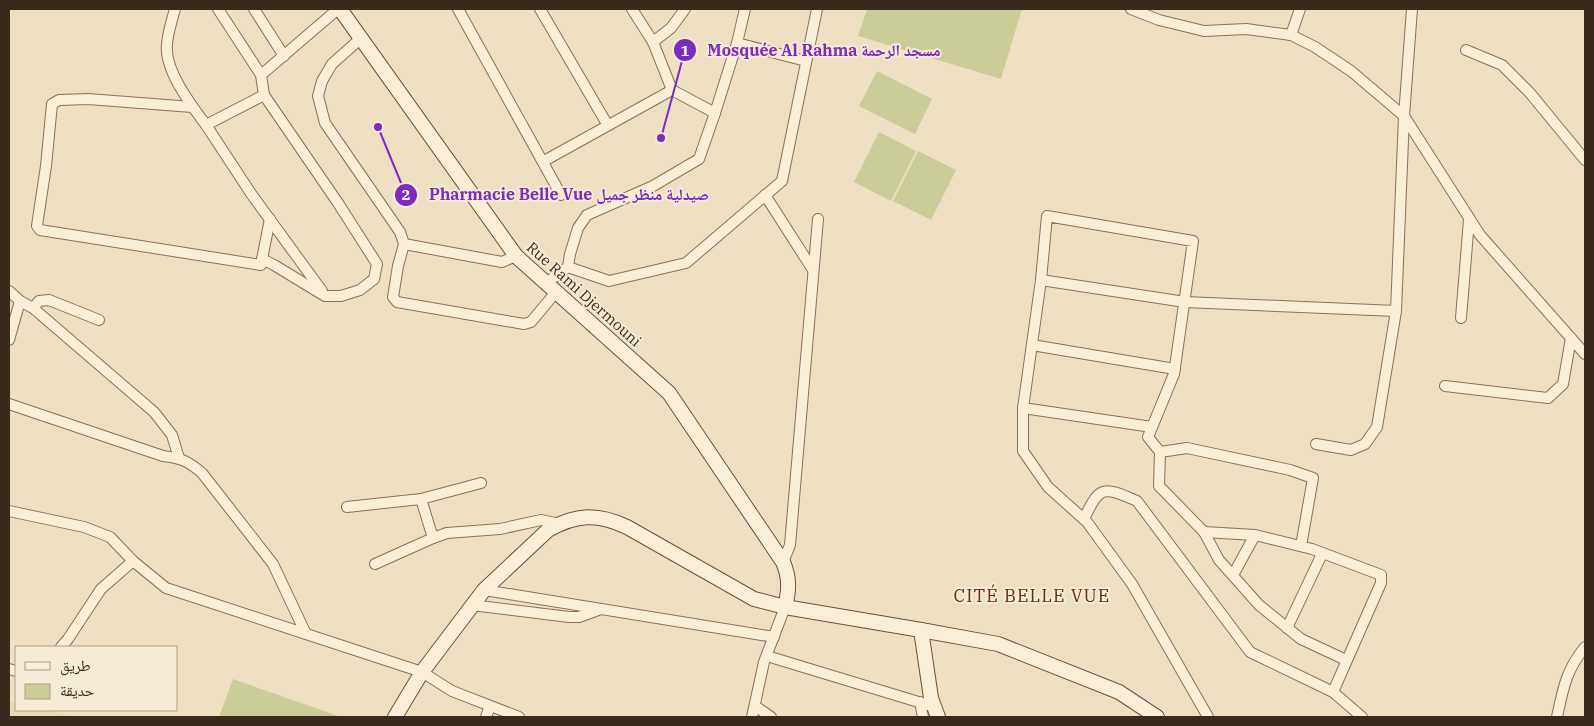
<svg xmlns="http://www.w3.org/2000/svg" width="1594" height="726" font-family="'IBM Plex Serif','Noto Naskh Arabic',serif">
<style>
.farmland{fill:#e5dab1}
.green{fill:#cacd98}
.lines{fill:none;stroke-linecap:round;stroke-linejoin:round}
.street-casing{stroke:#8a715a;stroke-width:12}
.secondary-casing{stroke:#6c523d;stroke-width:16}
.street{stroke:#f9eed8;stroke-width:10}
.secondary{stroke:#f9eed8;stroke-width:14}
.labels{text-anchor:middle;dominant-baseline:central;stroke-width:4;stroke-linejoin:round;paint-order:stroke}
.street-label{font-size:15px;fill:#3a2a1e;stroke:#f6ebd4}
.quarter-label{font-size:18px;letter-spacing:1px;fill:#67291d;stroke:#f6ebd4}
.leader{fill:none;stroke:#7b2cbf;stroke-width:2}
.callout-dot{fill:#7b2cbf;stroke:#f6ebd4;stroke-width:2}
.mark-label{font-size:15px;text-anchor:middle;font-weight:bold;fill:#fff}
.callout-label{font-size:16px;text-anchor:middle;font-weight:bold;fill:#7b2cbf;stroke:#f6ebd4;stroke-width:4;stroke-linejoin:round;paint-order:stroke}
</style>
<rect width="100%" height="100%" fill="#efe0c4"/>
<polygon class="farmland" points="9,701 16,703 16,710 45,710 78,717 9,717"/>
<g class="green">
<polygon points="867,9 1022,9 1001,79 858,36"/>
<polygon points="877,71 932,99 915,134 859,106"/>
<polygon points="879,132 916,151 891,201 854,182"/>
<polygon points="918,151 956,170 931,220 893,201"/>
<polygon points="233,679 341,717 219,717"/>
</g>
<g class="lines">
<defs>
<g id="street">
<path d="M175 9C172 20 168 32 167 44 164 70 191 105 206 125L264 95 338 203 377 264 374 279 360 290 341 296H325L274 265 262 259 261 265 40 230 37 226 38 219 46 166 52 104 59 100 88 99 192 107"/>
<polyline points="218,9 261,75 264,95"/>
<polyline points="254,9 284,56"/>
<polyline points="458,9 561,195"/>
<polyline points="540,9 607,124"/>
<polyline points="632,9 653,42"/>
<polyline points="1131,9 1159,20 1204,31 1246,29 1291,35 1315,47 1351,71 1404,116 1480,235 1585,354"/>
<polyline points="1291,35 1300,9"/>
<polyline points="360,39 332,64 322,81 318,96 325,123 400,232 404,244 398,266 393,297 397,302 524,324 531,322 556,292"/>
<polyline points="737,43 806,61"/>
<polyline points="1466,50 1502,65 1530,93 1585,160"/>
<polyline points="261,75 338,9"/>
<polyline points="715,113 737,43 745,9"/>
<polyline points="206,125 252,195 322,291"/>
<polyline points="544,161 672,90"/>
<polyline points="765,195 813,270"/>
<polyline points="404,244 502,262 516,256"/>
<polyline points="262,259 270,219"/>
<polyline points="568,267 609,281 686,263 782,181 817,9"/>
<polyline points="1041,280 1185,302 1396,311 1404,116 1412,9"/>
<polyline points="546,283 568,267 570,254 578,228 587,215 653,186 699,159 715,113 672,90 653,42 671,28 685,9"/>
<polyline points="9,291 20,301 33,308 154,412 172,435 179,458"/>
<polyline points="33,308 39,301 49,300 99,320"/>
<polyline points="1461,318 1469,220"/>
<polyline points="9,340 20,301"/>
<polyline points="1032,345 1175,369"/>
<polyline points="1445,386 1548,398 1563,384 1571,338"/>
<path d="M9 404 163 456C181 458 188 461 202 473L273 564 306 634"/>
<polyline points="1023,408 1152,427"/>
<polyline points="1316,444 1351,450 1365,444 1377,427 1396,311"/>
<polyline points="1160,452 1187,448 1290,470 1313,478 1301,546"/>
<polyline points="347,507 421,499"/>
<polyline points="9,511 84,527 110,537 133,561 166,588 422,672 452,691 519,717"/>
<path d="M1084 519C1100 484 1104 487 1137 501L1250 652 1333 692 1362 717"/>
<polyline points="1204,532 1255,535 1312,549 1381,575 1381,583 1333,692"/>
<polyline points="433,538 421,499 481,483"/>
<polyline points="783,562 790,545 818,219"/>
<polyline points="375,564 433,538 447,533 500,529 541,520 560,524"/>
<polyline points="1233,575 1255,535"/>
<polyline points="484,590 774,637"/>
<polyline points="472,605 569,617 579,617 601,609"/>
<polyline points="1287,628 1322,554"/>
<polyline points="61,647 68,639 101,589 133,561"/>
<polyline points="767,656 935,707"/>
<polyline points="9,669 16,671"/>
<polyline points="920,702 923,717"/>
<polyline points="755,706 771,717"/>
<polyline points="486,717 490,706"/>
<polyline points="752,717 764,662 785,607"/>
<polyline points="1208,717 1132,584 1087,522 1048,487 1023,451 1023,408 1041,280 1047,216 1193,241 1174,374 1148,437 1160,452 1159,486 1204,532 1219,560 1259,605 1301,639 1346,660"/>
<path d="M1557 717C1563 689 1566 670 1585 647"/>
</g>
<g id="secondary">
<path d="M340 9 516 256 669 393 783 562C790 578 789 591 785 607"/>
<polyline points="921,630 931,698 938,717"/>
<path d="M395 717 422 672 484 590 548 530C576 514 598 513 627 527L754 599 785 607 921 630 998 644 1119 692 1157 717"/>
</g>
</defs>
<use href="#street" class="street-casing"/>
<use href="#secondary" class="secondary-casing"/>
<use href="#street" class="street"/>
<use href="#secondary" class="secondary"/>
</g>
<g class="labels">
<g class="street-label">
<text transform="translate(584 294) rotate(42)">Rue Rami Djermouni</text>
</g>
<g class="quarter-label">
<text x="1032" y="595">CITÉ BELLE VUE</text>
</g>
</g>
<path class="leader" d="M661 138L685 50M378 127L406 195"/>
<g class="callout-dot">
<circle cx="661" cy="138" r="5"/>
<circle cx="378" cy="127" r="5"/>
<circle cx="685" cy="50" r="12"/>
<circle cx="406" cy="195" r="12"/>
</g>
<g class="mark-label">
<text x="685" y="56">1</text>
<text x="406" y="200">2</text>
</g>
<g class="callout-label">
<text x="824" y="56">Mosquée Al Rahma مسجد الرحمة</text>
<text x="569" y="200">Pharmacie Belle Vue صيدلية منظر جميل</text>
</g>
<rect width="1594" height="726" fill="none" stroke="#3a2a1e" stroke-width="20"/>
<rect x="15" y="646" width="162" height="65" fill="#f6ebd4" stroke="#ab9e8b"/>
<rect x="25" y="662" width="25" height="8" fill="#f9eed8" stroke="#ab9e8b"/>
<text x="60" y="671" font-size="15" fill="#3a2a1e">طريق</text>
<rect x="25" y="684" width="25" height="15" fill="#cacd98" stroke="#ab9e8b"/>
<text x="60" y="696" font-size="15" fill="#3a2a1e">حديقة</text>
</svg>
